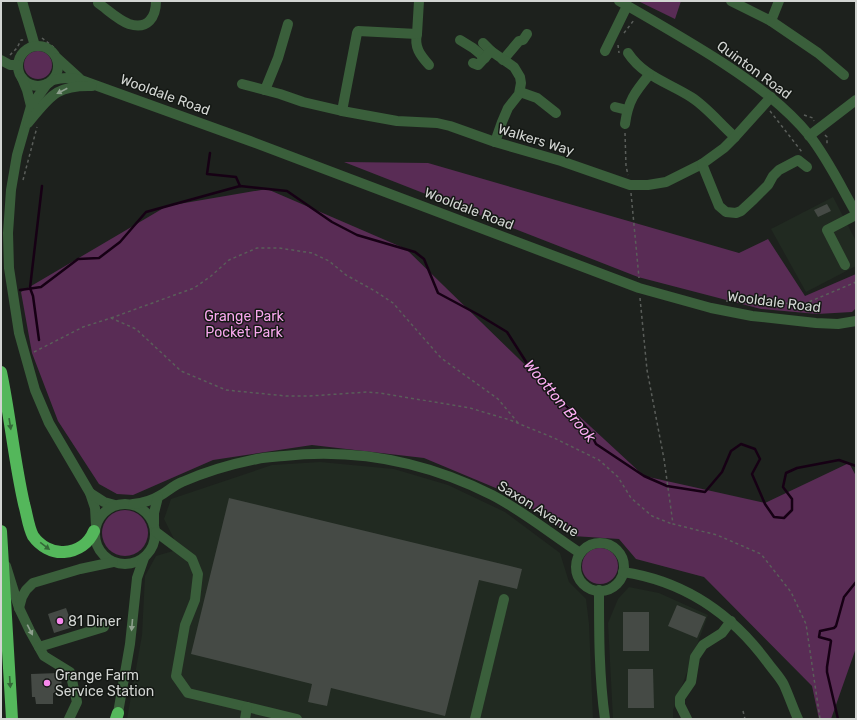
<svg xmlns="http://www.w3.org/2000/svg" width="857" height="720" font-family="Rubik,sans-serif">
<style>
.built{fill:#212a21}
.green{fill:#592c55}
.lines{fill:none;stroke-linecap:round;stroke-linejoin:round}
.stream{stroke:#160014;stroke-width:2.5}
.building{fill:#454a45}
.path{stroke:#5a5e5a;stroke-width:1.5;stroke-dasharray:3 3;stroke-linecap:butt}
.minor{stroke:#3a5f3b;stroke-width:10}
.highway{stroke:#54b75b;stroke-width:12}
.oneway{fill:#8ea08e}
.oneway2{fill:#346838}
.poi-dot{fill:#f788ec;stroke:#141814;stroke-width:1.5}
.labels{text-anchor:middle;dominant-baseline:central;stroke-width:3;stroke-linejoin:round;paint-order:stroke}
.street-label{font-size:14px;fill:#d2d5d2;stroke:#141814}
.park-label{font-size:14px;fill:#f8a8ee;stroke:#141814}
.poi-label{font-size:14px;fill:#d2d5d2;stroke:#141814;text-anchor:start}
.water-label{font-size:15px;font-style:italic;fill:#fdadf3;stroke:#141814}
</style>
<rect width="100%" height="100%" fill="#1d211d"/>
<g class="built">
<polygon points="833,197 856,241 856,266 806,292 771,229"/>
<polygon points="320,462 394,469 448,485 505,512 560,553 569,582 586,599 589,624 593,719 127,719 142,635 145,576 156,556 173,551 174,539 164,519 171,499 272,465"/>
<polygon points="629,587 659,593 708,615 673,710 673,719 613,719 608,623 618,599"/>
</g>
<g class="green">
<polygon points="638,1 681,1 675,19"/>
<circle cx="38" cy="65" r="14"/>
<polygon points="344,162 428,163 739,253 768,239 805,296 856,274 856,308 852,312 817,314 761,309 638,277"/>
<polygon points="267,189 406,249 551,390 644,476 765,503 849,463 856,476 856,648 831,719 819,719 812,686 704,577 636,559 619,539 573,536 510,494 424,458 312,445 213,460 133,495 117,494 99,484 58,421 32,353 21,292 167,206"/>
<circle cx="125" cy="533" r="23"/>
<circle cx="600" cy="566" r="18"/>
</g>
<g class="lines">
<g class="stream">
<polyline points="210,153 207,174 236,177 240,186"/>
<polyline points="20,290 41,287 78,259 99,258 120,242 146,212 240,186 287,191 332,222 357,235 415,252 424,259 438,293 479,315 507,332 530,368 589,430 596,444 644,476 667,486 705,492 722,472 731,451 741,444 755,449 760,459 752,474 765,504 774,517 784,518 792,510 792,499 783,487 786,473 797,468 839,460 856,466"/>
<polyline points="39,340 33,296 30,288 42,186"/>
<polyline points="838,719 827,672 827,667 831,641 830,640 819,637 820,631 834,628 836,626 844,597 856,582"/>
</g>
</g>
<g class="building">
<polygon points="827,204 831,211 818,217 814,210"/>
<polygon points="229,498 522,569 517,589 479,580 445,716 331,688 327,706 308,702 312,684 191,654"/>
<polygon points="677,605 706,617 697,638 668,626"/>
<polygon points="66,608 73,627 54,633 48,614"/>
<rect x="623" y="612" width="26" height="39"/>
<polygon points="628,669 653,669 654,708 628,708"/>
<polygon points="59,673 61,674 62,692 53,693 53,704 36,704 35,697 32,697 31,674"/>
</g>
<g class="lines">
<g class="path">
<polyline points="624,33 634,20"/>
<polyline points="42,38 56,49"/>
<polyline points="618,45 619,53"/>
<polyline points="10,55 17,48 21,40 24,40"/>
<polyline points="770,111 802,152"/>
<polyline points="804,115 813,118 814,121"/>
<polyline points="625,133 626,166 628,175"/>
<polyline points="825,135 827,137 827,144"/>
<polyline points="23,180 37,127"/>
<polyline points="631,193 639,278"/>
<polyline points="640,298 647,370 664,459 673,524 717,535 761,554 791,592 806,624 820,719"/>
<polyline points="726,301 804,304 856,282"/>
<polyline points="111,318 194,288 211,276 229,260 257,248 279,248 312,253 329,261 346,275 375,291 393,303 441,358 498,399 519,424"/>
<polyline points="34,352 83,327 111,318 136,329 181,371 226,390 286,396 310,396 367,392 380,393 470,408 510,420 554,438 599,460 618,477 631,498 652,516 672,524"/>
<polyline points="743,711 745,719"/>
</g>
<g class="minor">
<polyline points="22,1 35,46"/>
<path d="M619 1C654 21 689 41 723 63 755 84 785 106 809 135 828 159 841 187 856 213"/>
<polyline points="731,1 771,21 779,1"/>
<path d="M98 3C108 10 118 20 129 24 148 30 156 17 156 1"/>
<polyline points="771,21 818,53 844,75"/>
<path d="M417 34C414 47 420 55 429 65"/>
<polyline points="460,40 473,48 485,58"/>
<polyline points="483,43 491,51"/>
<circle cx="38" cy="66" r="20"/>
<polyline points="605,51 627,6"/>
<path d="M628 53C643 76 669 83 691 97 707 107 721 125 735 137"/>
<polyline points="57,58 79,78"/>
<polyline points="1,60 10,65 18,65"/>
<polyline points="503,60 519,41 523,40 527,34"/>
<polyline points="473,63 478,65 491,51 514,67 520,77 521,83 519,94 508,108 502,122 495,142"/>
<polyline points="22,78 27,90 31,106"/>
<path d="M53 80C63 77 71 77 81 80L250 141 639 288 711 308 752 316 816 323 838 324 856 321"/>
<polyline points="47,84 31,106 17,155 11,190 8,233 9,268 19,333 35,390 49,423 90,493 95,508 96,525"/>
<polyline points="242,84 280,94 303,102 342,111 397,121 437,123 450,126 495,142 561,161 630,185 648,185 666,182 702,164 724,148 735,137 771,97"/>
<polyline points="265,90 278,58 288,24"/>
<polyline points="520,92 537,98 556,113"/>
<polyline points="615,107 627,110"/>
<polyline points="342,111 357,33 358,31 417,34 419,1"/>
<path d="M28 123C50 97 55 85 92 86"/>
<path d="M625 124C628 101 635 92 649 75"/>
<polyline points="809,136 856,100"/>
<polyline points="702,164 719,206 726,212 736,213 741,211 754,199 768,185 773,176 779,170 798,160 807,167"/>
<polyline points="845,265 827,230 856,215"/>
<polyline points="90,493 104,502 115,505"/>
<circle cx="125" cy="534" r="30"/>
<path d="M133 504C142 503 151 501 159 496 167 492 174 485 182 482 205 472 232 464 257 459 266 457 275 457 284 456 357 448 426 462 492 495 523 511 551 534 580 553"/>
<polyline points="154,524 154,513 158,497"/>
<polyline points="156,532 192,559 198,574 195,600 185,625 176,676 188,693 297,719"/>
<circle cx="600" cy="567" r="24"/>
<polyline points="6,566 19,608 30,631 44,656 70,672 77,702 69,719"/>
<path d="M623 572C684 581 732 614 768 663 773 670 780 677 784 685 789 696 793 708 798 719"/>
<path d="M599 590C599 634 599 676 605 719"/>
<polyline points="19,608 22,597 26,590 33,583 80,569 113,562"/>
<polyline points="39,647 104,627"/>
<polyline points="118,713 130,644 137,578 144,558"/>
<polyline points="245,719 247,707"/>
<polyline points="475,719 504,599"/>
<polyline points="687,719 680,705 680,698 691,682 695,657 703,645 722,633 731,621"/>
</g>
<g class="highway">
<path d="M1 372C10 415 14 460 24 504 27 514 28 526 33 536 40 546 52 553 64 552 78 551 89 543 94 531"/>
<polyline points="1,531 12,719"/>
<polyline points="116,719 118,713"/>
</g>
</g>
<defs><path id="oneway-solid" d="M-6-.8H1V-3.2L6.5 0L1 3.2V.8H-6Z"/></defs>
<g class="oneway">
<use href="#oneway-solid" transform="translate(62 91) rotate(153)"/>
<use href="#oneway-solid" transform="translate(132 625) rotate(95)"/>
<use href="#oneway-solid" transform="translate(30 630) rotate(63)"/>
</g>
<g class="oneway2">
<use href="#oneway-solid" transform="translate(10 424) rotate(81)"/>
<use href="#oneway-solid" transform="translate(45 546) rotate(37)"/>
<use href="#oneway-solid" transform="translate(10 682) rotate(86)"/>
</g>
<g class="poi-dot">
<circle cx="60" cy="621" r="4"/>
<circle cx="47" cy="683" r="4"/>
</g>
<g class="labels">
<g class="street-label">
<text transform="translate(754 70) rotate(36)">Quinton Road</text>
<text transform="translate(165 95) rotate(20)">Wooldale Road</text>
<text transform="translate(536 140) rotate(17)">Walkers Way</text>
<text transform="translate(469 209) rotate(21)">Wooldale Road</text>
<text transform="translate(774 302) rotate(7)">Wooldale Road</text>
<text transform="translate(538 509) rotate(32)">Saxon Avenue</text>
</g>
<g class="park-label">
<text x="244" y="316">Grange Park<tspan x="244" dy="16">Pocket Park</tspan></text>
</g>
<g class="poi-label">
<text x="68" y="621">81 Diner</text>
<text x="55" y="675">Grange Farm<tspan x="55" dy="16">Service Station</tspan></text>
</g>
<g class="water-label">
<text transform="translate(560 401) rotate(50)">Wootton Brook</text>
</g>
</g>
<rect width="857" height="720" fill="none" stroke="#d2d5d2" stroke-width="4"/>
</svg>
